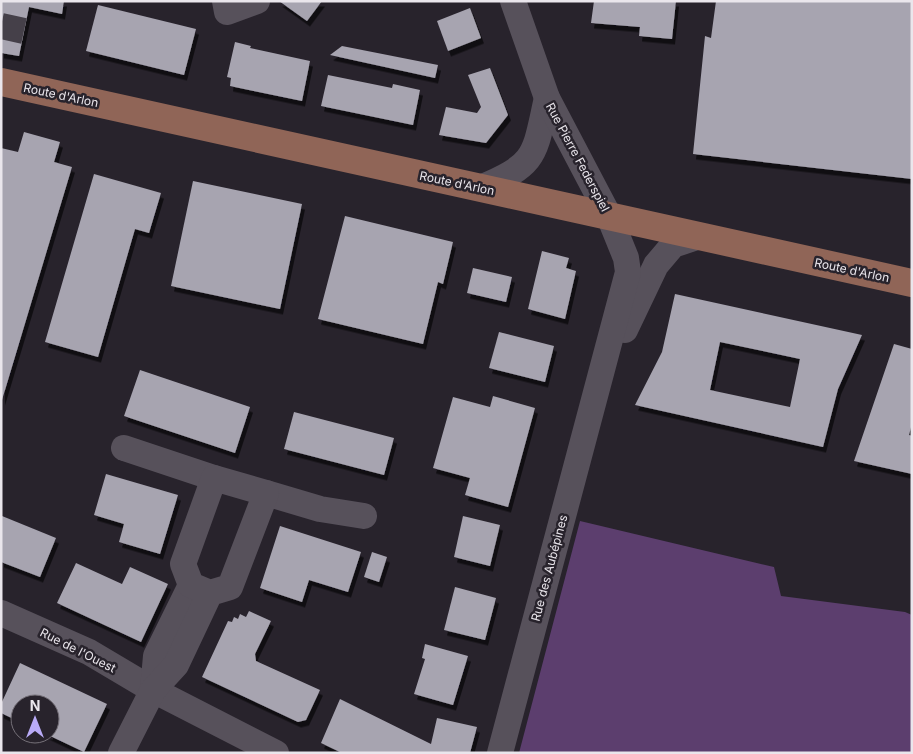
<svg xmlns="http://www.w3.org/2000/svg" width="913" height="754" font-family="Inter,sans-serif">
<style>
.green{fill:#5c3e6e}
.building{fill:#a7a4b0;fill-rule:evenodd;filter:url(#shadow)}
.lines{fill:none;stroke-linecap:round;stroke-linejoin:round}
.minor-tunnel{stroke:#454049;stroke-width:26;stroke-dasharray:26 13;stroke-linecap:butt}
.minor{stroke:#57515b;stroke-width:26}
.major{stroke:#906557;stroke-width:28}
.labels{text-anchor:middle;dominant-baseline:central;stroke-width:5;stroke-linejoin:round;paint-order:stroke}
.street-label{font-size:12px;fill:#eae6ec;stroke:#28232c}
</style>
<defs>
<filter id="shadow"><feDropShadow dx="3" dy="5.5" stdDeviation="0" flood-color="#0009"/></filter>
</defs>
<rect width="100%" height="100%" fill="#28232c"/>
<polygon class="green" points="580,521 774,567 781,596 905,612 912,615 912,753 519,753"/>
<g class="building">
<polygon points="1,1 64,1 62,14 29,7 19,56 1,53"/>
<polygon points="279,1 322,1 307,21"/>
<polygon points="594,1 676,1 672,39 639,36 640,27 591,23"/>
<polygon points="716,1 912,1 912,179 693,154 705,36 711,38"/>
<polygon points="98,5 196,29 184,75 86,51"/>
<polygon points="470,8 481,38 448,51 437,21"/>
<polygon points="235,42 251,46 250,48 310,61 302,101 230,86 231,78 227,77"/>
<polygon points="342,46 438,65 435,78 330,55"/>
<polygon points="490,68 508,115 486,143 439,135 446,107 477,113 481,107 468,75"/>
<polygon points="328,75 392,88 393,84 420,90 413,125 321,106"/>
<polygon points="24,132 60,142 54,162 72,167 2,400 1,148 18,152"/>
<polygon points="94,174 161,193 149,233 135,229 98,357 45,342"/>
<polygon points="193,181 302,204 280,309 171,286"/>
<polygon points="345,216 453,242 443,284 438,282 423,344 318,319"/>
<polygon points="542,251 569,258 566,268 576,271 565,319 528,309"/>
<polygon points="473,268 512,277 506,302 467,293"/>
<path d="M675 294 862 335 838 389 823 447 635 405 662 352ZM720 342 800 359 790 407 710 390Z"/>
<polygon points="499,332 554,346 545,382 489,368"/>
<polygon points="894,344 912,349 912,423 909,435 912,436 912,474 854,461"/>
<polygon points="140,370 250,407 235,453 124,416"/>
<polygon points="493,396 535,408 508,507 465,495 470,478 433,468 453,397 490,407"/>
<polygon points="294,412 394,438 384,475 284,449"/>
<polygon points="106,474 178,495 160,554 119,542 124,524 94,515"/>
<polygon points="2,516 56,538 40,577 1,562"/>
<polygon points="463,516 500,525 490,566 454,557"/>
<polygon points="280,526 361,552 348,592 309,580 302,602 260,588"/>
<polygon points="372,552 387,557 379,582 364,577"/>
<polygon points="76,563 122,584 130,567 168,584 141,642 57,603"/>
<polygon points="455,587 496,598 485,640 444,630"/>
<polygon points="249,611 271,621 255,654 256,661 320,690 306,720 298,722 202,677 228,621 232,622 234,617 238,619 240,614 246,617"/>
<polygon points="425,644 468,656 453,705 414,694 425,659 422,658"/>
<polygon points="20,663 107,704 84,752 46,734 50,734 50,704 20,704 20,722 1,713 1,704"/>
<polygon points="340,699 431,744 437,718 477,727 470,753 342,753 321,743"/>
</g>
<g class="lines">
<polyline class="minor-tunnel" points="1,26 24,31"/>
<g class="minor">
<polyline points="225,1 227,12 257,1"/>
<path d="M480 188C538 164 534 155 547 98"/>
<polyline points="625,330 656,265 673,245 700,236"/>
<polyline points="124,448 214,478"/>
<polyline points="266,493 320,509 364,516"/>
<polyline points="1,613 89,652 153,690 276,753"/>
<polyline points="153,690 156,656 191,585"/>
<polyline points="121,753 153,690 176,665 210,593 230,587 266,493 214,478 183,564 191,585 210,593"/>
<polyline points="500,753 628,272 626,258 609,216 547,98 513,1"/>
</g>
<polyline class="major" points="1,82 912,283"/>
</g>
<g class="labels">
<g class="street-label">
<text transform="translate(61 95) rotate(12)">Route d'Arlon</text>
<text transform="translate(578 157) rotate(62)">Rue Pierre Federspiel</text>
<text transform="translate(457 183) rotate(12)">Route d'Arlon</text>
<text transform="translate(852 270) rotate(12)">Route d'Arlon</text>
<text transform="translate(549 568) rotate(-75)">Rue des Aubépines</text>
<text transform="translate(78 650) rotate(27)">Rue de l'Ouest</text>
</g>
</g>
<rect width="913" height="754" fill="none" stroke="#eae6ec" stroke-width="5"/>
<g transform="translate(35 719)"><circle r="24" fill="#28232c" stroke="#767179"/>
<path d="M0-4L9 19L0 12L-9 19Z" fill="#b9abf7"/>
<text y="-8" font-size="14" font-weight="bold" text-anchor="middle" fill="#eae6ec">N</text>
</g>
</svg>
